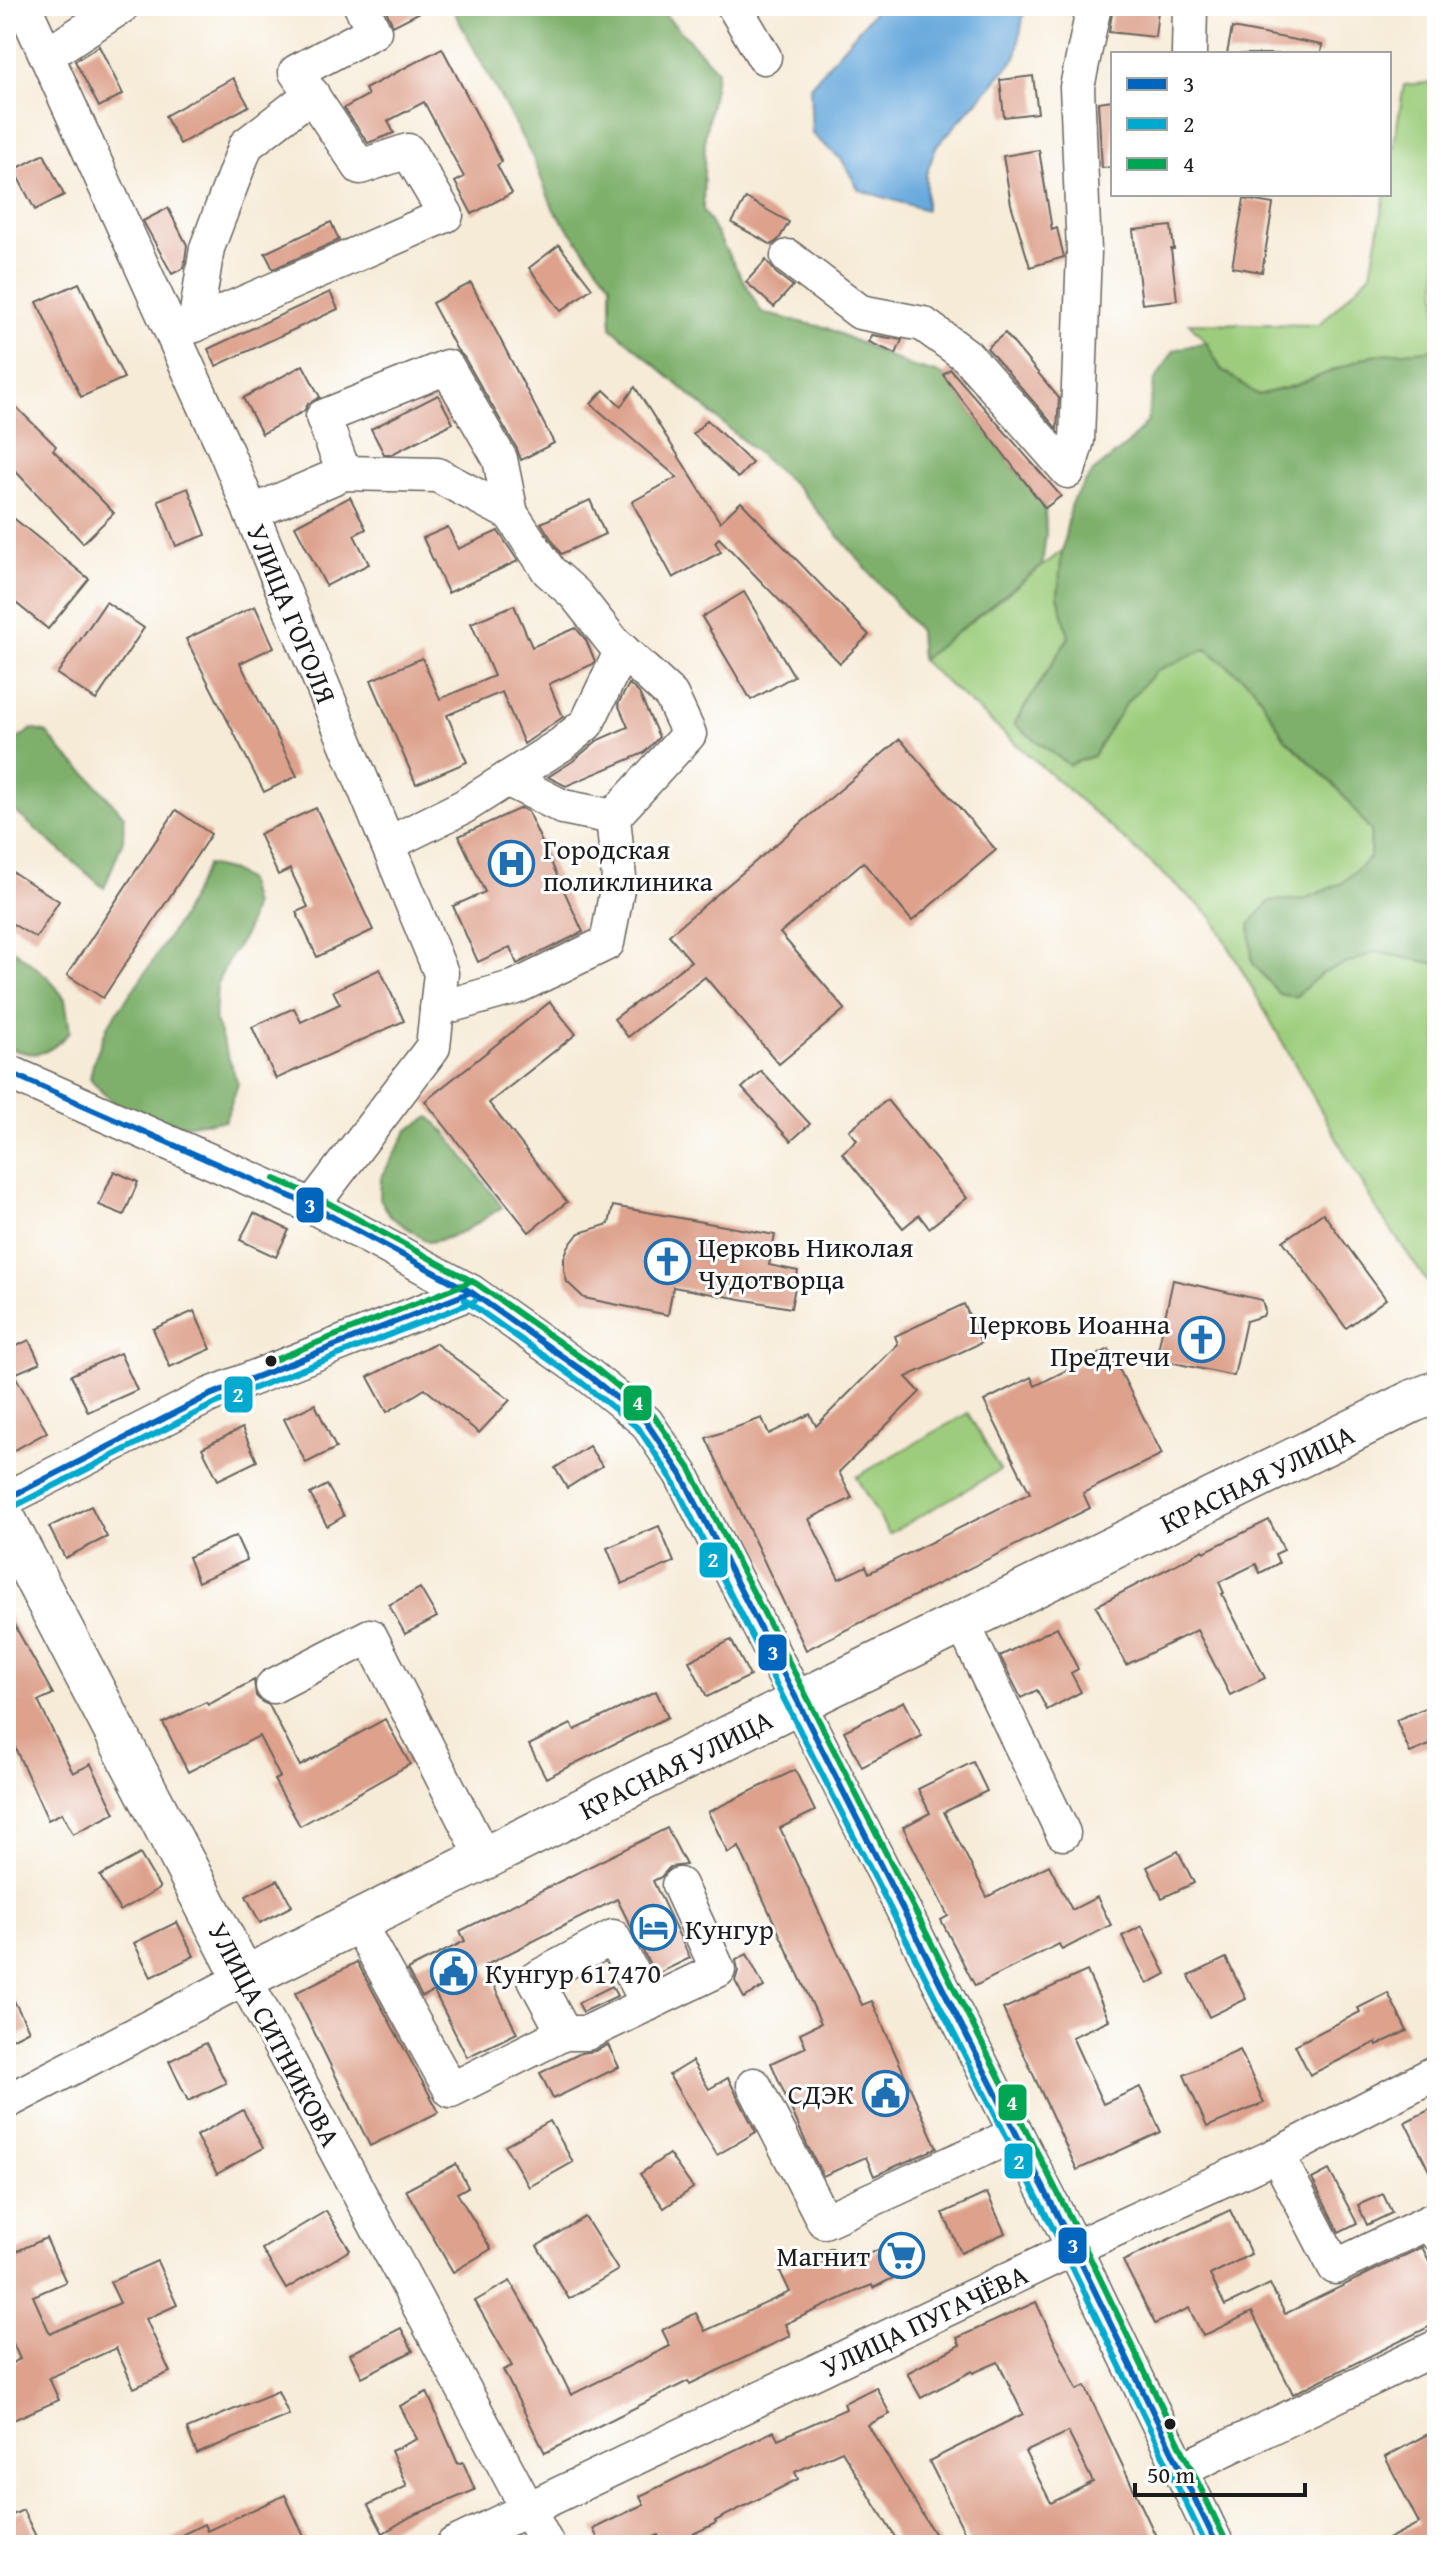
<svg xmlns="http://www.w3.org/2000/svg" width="1443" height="2551" font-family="'Gentium Book Plus',serif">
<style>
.green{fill:#9dcd7c;stroke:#5c744c;stroke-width:2}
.forest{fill:#7eb06c;stroke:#4d6644;stroke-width:2}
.water{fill:#68a9dc;stroke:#42627c;stroke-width:2}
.building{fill:#dda18c;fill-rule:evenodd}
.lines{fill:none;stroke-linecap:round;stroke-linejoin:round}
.minor-casing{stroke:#68645d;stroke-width:37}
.major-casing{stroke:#68645d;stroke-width:45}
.minor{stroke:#fff;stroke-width:34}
.major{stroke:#fff;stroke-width:42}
.bus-1-casing{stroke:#fff;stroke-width:12}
.bus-2-casing{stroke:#fff;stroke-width:12}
.bus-3-casing{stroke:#fff;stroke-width:12}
.bus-1{stroke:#0065bd;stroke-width:6}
.bus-2{stroke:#00a9ce;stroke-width:6}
.bus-3{stroke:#00a651;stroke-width:6}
.bus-dot{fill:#1c1c1c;stroke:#fff;stroke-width:3}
.labels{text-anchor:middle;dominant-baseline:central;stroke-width:6;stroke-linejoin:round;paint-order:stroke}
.street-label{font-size:28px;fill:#1c1c1c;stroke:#fff}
.poi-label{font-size:28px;fill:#1c1c1c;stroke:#fff;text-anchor:start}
.line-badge{stroke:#fff;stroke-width:3}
.badge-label{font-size:22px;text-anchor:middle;font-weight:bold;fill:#fff}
</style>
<rect width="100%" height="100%" fill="#fff"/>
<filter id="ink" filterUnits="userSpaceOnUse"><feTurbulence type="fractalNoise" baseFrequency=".0125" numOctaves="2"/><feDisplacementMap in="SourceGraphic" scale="16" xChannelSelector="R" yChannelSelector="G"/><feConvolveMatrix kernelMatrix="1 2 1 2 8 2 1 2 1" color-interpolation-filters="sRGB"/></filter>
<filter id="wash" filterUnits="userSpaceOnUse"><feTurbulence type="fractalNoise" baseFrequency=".006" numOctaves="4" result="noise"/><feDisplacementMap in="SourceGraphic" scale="32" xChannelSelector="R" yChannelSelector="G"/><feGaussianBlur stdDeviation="1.8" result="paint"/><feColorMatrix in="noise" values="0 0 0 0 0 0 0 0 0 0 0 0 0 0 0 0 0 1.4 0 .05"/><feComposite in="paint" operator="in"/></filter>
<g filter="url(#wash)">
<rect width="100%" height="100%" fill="#f6ebd7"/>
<g class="green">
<polygon points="1437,82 1437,349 1372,355 1294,386 1258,395 1221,369 1206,342 1189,323 1319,325 1371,273 1385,194 1389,194 1389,172 1404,85"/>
<polygon points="1062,551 1058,595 1069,637 1014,724 1069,765 1093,755 1126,703 1156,671 1206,649 1253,686 1285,738 1338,789 1371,831 1370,858 1342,883 1304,899 1270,901 1295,997 1322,973 1376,952 1437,964 1437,1296 1377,1210 1212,917 921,660"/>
<polygon points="968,1413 1000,1470 889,1534 856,1477"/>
</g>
<g class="forest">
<polygon points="451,6 657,6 717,70 705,136 703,210 762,313 827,328 910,366 943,375 1045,508 1046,534 1042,566 921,660 919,631 798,488 611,327 611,284 554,210 533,158"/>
<polygon points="1206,342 1221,369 1258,395 1294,386 1372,355 1437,349 1437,964 1376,952 1322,973 1295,997 1279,994 1252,962 1250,924 1270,901 1305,899 1342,883 1370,858 1371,831 1338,789 1285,738 1253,686 1206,649 1156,671 1126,703 1093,756 1069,765 1014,724 1069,637 1058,595 1062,551 1072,501 1093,472 1128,444 1147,422 1154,382 1174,350"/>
<path d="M32 729 47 733 63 753 90 777 124 816 123 840 104 888 10 807C3 785 6 765 12 743Z"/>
<polygon points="207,865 232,871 247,881 253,906 245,935 230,957 217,983 215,1020 238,1084 225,1121 180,1125 123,1110 102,1092 90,1078 94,1060 108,1025 147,970 181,917"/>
<path d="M6 944 48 977 65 999 70 1032C48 1055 37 1059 6 1047Z"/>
<path d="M430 1117 447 1134 502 1207C478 1223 457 1239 428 1242L390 1216 380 1198 381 1178 408 1130Z"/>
</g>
<polygon class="water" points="879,6 1025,6 1016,58 936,147 926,175 926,210 859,190 842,160 812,134 810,86"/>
<g id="blocks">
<g class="building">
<polygon points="384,6 432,6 393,26"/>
<polygon points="1113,6 1158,11 1155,37 1109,32"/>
<polygon points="1232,28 1322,45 1321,54 1227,54"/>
<polygon points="99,46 123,94 99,107 75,61"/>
<polygon points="442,48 502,162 497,165 512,193 472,214 455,182 464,177 424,102 388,121 394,133 368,143 344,108 368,95 365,89"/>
<polygon points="1033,76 1038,113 1004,117 1000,80"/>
<polygon points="233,78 249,106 180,144 165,116"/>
<polygon points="1113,100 1113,167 1102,168 1098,102"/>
<polygon points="1039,150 1052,230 1057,228 1064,257 1030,267 1011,204 1003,156"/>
<polygon points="44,154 64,195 35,210 14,170"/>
<polygon points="746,198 789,222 779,239 772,245 732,223"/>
<polygon points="1244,199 1273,204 1262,272 1232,267"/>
<polygon points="168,208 187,245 184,268 172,274 143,221"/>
<polygon points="331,222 339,240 273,269 265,253"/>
<polygon points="1171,226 1174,249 1171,249 1177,300 1142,304 1133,230"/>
<polygon points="559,245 592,288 561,311 529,268"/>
<polygon points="766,260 776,273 793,286 774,307 746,282"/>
<polygon points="79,283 124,378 81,397 37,302"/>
<polygon points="471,283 554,443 521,460 517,449 464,357 457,350 432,303"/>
<polygon points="330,292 338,309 216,366 208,349"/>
<polygon points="1005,333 1059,398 1057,429 987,348"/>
<polygon points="872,335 902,340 896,354 869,342"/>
<polygon points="303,365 320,397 308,404 304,411 262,434 243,398"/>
<polygon points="950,369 1061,496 1045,508 943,375"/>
<polygon points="635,387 720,522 741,502 869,635 840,663 719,538 715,542 721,552 673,578 632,502 677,477 591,404 604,390 621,406"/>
<polygon points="438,395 453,423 392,454 384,454 371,429"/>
<polygon points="6,397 56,446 53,450 114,513 83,543 6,461"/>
<polygon points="707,420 752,463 738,478 693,434"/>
<polygon points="188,488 206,535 176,546 158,500"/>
<polygon points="350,497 366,529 354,535 369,564 326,586 295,526"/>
<polygon points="590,500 605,534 561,554 541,523"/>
<polygon points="6,512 89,579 48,629 6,595"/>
<polygon points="448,527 458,549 498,531 518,561 448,593 423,538"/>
<polygon points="744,592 794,676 751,700 702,617"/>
<polygon points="106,602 144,628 96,700 57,674"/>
<polygon points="514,605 532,647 576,628 586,640 595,661 593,664 549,684 563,717 524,744 502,692 447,715 467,762 416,784 371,680 422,658 440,699 494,676 471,623"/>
<polygon points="255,606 274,647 240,663 297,776 264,792 186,639"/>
<polygon points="629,684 639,693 659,737 644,753 566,786 548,777 573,761 598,740 628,727 618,704"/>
<polygon points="900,739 996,850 912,921 863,862 780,933 845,1009 779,1064 705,977 628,1037 614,1019 691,961 669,935"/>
<polygon points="316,808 373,930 317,957 296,912 308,907 290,869 278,875 259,834"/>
<polygon points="521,808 528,812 583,932 517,964 510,947 478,962 453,906 485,892 459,836"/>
<polygon points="176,810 211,834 103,998 67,975"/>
<polygon points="6,868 59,901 36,938 6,920"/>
<polygon points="380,969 404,1021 276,1079 252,1027 294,1008 301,1022 340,1004 333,991"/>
<polygon points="550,1002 576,1034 489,1103 567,1202 529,1232 425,1101"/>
<polygon points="761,1071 810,1124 791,1141 742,1088"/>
<polygon points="887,1100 967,1198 929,1228 919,1215 903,1228 842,1153 857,1140 849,1130"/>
<polygon points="114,1171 138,1182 124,1215 99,1205"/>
<polygon points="613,1206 775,1235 769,1265 798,1271 791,1308 673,1287 668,1315 584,1298 567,1282 564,1270 564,1258 568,1247 579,1233 609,1224"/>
<polygon points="254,1213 289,1230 276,1257 240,1240"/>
<polygon points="1323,1213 1386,1299 1346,1328 1283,1241"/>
<polygon points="1173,1280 1262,1300 1265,1311 1263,1316 1246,1321 1234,1376 1156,1359"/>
<polygon points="964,1304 981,1343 906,1377 920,1392 839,1472 852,1498 809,1519 839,1579 866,1566 869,1573 1030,1493 984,1401 1031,1377 1035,1386 1109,1349 1162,1454 1083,1493 1090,1508 806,1650 706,1438 762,1418 769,1434 810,1414 816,1426 898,1344 895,1336"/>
<polygon points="194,1311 211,1349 170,1367 153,1329"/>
<polygon points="29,1340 40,1363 14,1374 47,1432 11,1452 6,1442 6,1351"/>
<polygon points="435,1343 510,1400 479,1433 425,1389 387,1412 368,1377"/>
<polygon points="120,1353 137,1390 88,1412 71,1375"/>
<polygon points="315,1404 336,1448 306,1463 284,1419"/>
<polygon points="242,1428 257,1461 218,1480 202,1448"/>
<polygon points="589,1446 602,1466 567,1488 555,1468"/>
<polygon points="327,1485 344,1516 327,1526 310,1494"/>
<polygon points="91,1506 107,1537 65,1558 49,1527"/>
<polygon points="1269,1520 1284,1550 1275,1554 1279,1563 1260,1573 1256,1564 1219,1582 1224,1593 1222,1594 1265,1678 1230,1695 1197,1630 1126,1665 1096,1606 1203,1550 1204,1552"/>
<polygon points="659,1526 674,1562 622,1584 607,1548"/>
<polygon points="236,1536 247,1560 198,1582 188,1557"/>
<polygon points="420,1588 437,1617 405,1634 389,1605"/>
<polygon points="6,1610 53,1694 38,1701 73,1773 91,1764 115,1813 73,1834 62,1813 48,1820 6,1728"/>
<polygon points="1057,1627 1078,1669 1071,1673 1081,1692 1047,1710 1037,1690 1021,1698 1000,1656"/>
<polygon points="731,1640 750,1676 707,1697 689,1661"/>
<polygon points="254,1680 256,1696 262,1702 269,1705 300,1766 385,1719 410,1764 300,1826 274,1780 280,1777 259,1736 188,1772 163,1723 206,1702 208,1705"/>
<polygon points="656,1691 668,1717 546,1778 529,1745 571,1724 575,1730"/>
<polygon points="904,1701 922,1736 862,1767 844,1731"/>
<polygon points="1428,1707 1437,1728 1437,1742 1410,1753 1396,1720"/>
<polygon points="973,1762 987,1791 944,1812 987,1897 1049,1865 1072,1910 1097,1897 1111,1925 1062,1950 1059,1944 975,1986 941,1920 948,1916 903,1827 930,1813 918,1789"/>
<polygon points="795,1770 815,1811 780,1828 862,2005 872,2001 937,2148 874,2176 866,2157 823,2176 807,2145 771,2063 806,2047 800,2033 821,2023 739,1847 728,1853 708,1812"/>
<polygon points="667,1828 686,1865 670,1867 661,1877 653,1881 690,1958 655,1975 617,1899 484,1966 517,2033 467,2057 434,1991 422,1997 407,1970 465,1941 460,1931"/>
<polygon points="1178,1851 1194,1883 1162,1898 1147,1867"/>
<polygon points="140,1854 160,1888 120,1911 100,1876"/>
<polygon points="278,1880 292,1906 260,1923 246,1896"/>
<polygon points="177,1922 194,1956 151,1977 134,1943"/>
<polygon points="1142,1926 1166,1974 1147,1984 1122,1936"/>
<polygon points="747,1954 764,1987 744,1998 735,1981 738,1971 736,1960"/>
<polygon points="1226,1958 1246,1999 1209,2017 1189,1976"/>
<polygon points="357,1962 439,2112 370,2146 295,1993"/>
<polygon points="1087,1971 1109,2020 1072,2037 1103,2104 1140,2087 1161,2132 1077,2170 1003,2009"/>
<polygon points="6,1985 29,2030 6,2042"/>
<polygon points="612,1986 617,1996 583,2012 578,2003"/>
<polygon points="1388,1993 1407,2031 1377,2045 1376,2042 1310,2075 1295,2045 1360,2012 1358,2008"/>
<polygon points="206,2043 226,2083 188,2101 169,2061"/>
<polygon points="608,2045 619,2067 553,2099 540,2073 581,2053 595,2051"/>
<polygon points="1240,2050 1264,2103 1207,2127 1184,2075"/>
<polygon points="692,2061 709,2089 728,2078 756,2132 717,2155 669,2075"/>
<polygon points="1437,2106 1437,2187 1405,2122"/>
<polygon points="243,2110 263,2148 217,2174 196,2136"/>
<polygon points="550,2121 573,2162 529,2187 505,2146"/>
<polygon points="669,2154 693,2188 664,2208 640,2174"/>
<polygon points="456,2164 468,2187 457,2193 491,2249 453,2272 406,2190"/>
<polygon points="1329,2170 1357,2223 1339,2232 1312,2179"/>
<polygon points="987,2193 1005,2233 961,2253 943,2213"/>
<polygon points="1383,2194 1392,2213 1367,2225 1358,2205"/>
<polygon points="1230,2210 1251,2254 1210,2275 1225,2306 1270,2284 1285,2314 1422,2247 1437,2276 1437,2323 1293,2394 1252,2312 1203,2336 1189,2308 1155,2324 1123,2261"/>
<polygon points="326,2211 350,2250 286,2289 262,2249"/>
<polygon points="585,2217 618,2270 569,2299 537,2246"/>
<polygon points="46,2238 66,2282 33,2296 50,2334 120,2303 110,2282 157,2261 177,2305 146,2319 170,2372 134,2388 116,2348 49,2378 59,2400 11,2421 6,2410 6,2366 20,2359 6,2328 6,2256"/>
<polygon points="900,2239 915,2267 873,2288 872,2285 862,2289 785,2324 790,2336 690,2384 688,2381 545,2453 503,2370 512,2366 475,2301 510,2281 543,2338 571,2395 670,2346 662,2330 696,2313 705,2331 790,2292 780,2271 832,2248 841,2268"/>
<path d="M1036 2302 1077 2390 1085 2386 1160 2545H971L929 2461 1023 2414 998 2362 973 2373 972 2371 921 2398 907 2373 960 2345 957 2338ZM1068 2432 1093 2482 1051 2503 1025 2452Z"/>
<polygon points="401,2328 413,2351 362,2377 350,2354"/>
<polygon points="876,2387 890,2414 868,2425 941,2545 900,2545 842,2451 795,2472 798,2479 715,2521 716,2523 670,2545 663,2545 658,2535 638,2545 601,2545 593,2529 644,2504 640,2496 774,2431 778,2439 846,2409 844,2403"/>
<polygon points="278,2391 289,2415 197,2454 187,2429"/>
<polygon points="427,2392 458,2464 463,2462 475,2490 412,2516 383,2533 368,2505 407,2486 391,2451 417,2439 400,2406"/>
<polygon points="1437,2429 1437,2545 1376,2545 1419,2523 1385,2457"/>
<polygon points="285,2495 308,2545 161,2545 204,2524 207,2531"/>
<polygon points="23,2510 40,2545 15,2545 6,2527 6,2518"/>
</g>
</g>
</g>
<g filter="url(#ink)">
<use href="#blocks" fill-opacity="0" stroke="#68645d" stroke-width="2"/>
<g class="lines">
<defs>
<g id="minor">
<path id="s1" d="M24 6 227 454 441 973 433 1047 312 1206"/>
<polyline points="734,6 764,57"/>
<polyline points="1189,54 1190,6"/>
<polyline points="47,55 122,6"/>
<polyline points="788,257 860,312 923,324 967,356 1068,471 1077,440 1084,251 1077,87 1094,6"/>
<polyline points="195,325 207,248 246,145 312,94"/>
<polyline points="173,334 446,215 408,151 360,167 296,72 374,31 361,6"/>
<polyline points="344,473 323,417 447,367 500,459 511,514"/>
<polyline points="251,513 344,473 437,475 511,514 549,571 575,594 613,642 671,695 689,734 613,817 619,878 607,943 516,987 437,1009"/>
<polyline points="507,779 563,807 613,817"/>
<polyline points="388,844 463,807 562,744 587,723 622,650"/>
<polyline points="6,1071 312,1206 471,1292 587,1374 646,1422 681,1474 798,1702 1074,2248 1217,2545"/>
<polyline points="6,1499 210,1395 471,1292"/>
<polyline points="962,1622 1063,1833"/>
<polyline points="273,1686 370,1636 484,1858"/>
<polyline points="357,1921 451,2090 564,2033 587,2033 718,1970 679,1885"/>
<polyline points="564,2033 535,1979 613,1937 648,2004"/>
<polyline points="754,2085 824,2221 1016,2134"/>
<polyline points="6,2102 244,1978 547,2545"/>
<polyline points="1277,2155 1335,2267 1431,2221 1437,2234"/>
<polyline points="1181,2470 1437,2347"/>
<path id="s2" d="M453 2545 1074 2248 1277 2155 1437 2072"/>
</g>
<g id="major">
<path id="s3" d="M6 1522 244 1978 823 1690 1413 1401 1437 1392"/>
</g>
</defs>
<use href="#minor" class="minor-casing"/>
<use href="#major" class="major-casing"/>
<use href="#minor" class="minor"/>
<use href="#major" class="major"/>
<defs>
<g id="bus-1">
<polyline points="6,1071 312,1206 471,1292 587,1374 646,1422 681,1474 798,1702 1074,2248 1217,2545"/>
<polyline points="6,1499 210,1395 471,1292"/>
</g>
<g id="bus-2">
<polyline points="465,1300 581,1382 639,1429 672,1479 1065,2252 1206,2545"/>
<polyline points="11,1508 214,1404 475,1301"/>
</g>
<g id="bus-3">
<polyline points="275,1179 317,1197 477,1284 593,1366 654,1416 690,1469 807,1697 1083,2243 1226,2541"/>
<polyline points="269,1362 467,1283"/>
</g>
</defs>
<use href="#bus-1" class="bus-1-casing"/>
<use href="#bus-2" class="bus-2-casing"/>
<use href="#bus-3" class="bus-3-casing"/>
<use href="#bus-1" class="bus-1"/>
<use href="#bus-2" class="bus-2"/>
<use href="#bus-3" class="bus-3"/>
</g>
</g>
<defs>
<symbol id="hospital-ring" viewBox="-11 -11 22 22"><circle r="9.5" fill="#fff" stroke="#1f6fb2" stroke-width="1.5"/><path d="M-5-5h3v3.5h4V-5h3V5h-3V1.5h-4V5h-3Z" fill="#1f6fb2"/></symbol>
<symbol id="church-ring" viewBox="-11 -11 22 22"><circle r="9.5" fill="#fff" stroke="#1f6fb2" stroke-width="1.5"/><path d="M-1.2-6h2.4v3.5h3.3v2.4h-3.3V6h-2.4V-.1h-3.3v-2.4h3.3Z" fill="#1f6fb2"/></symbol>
<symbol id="hotel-ring" viewBox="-11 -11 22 22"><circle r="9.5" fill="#fff" stroke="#1f6fb2" stroke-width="1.5"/><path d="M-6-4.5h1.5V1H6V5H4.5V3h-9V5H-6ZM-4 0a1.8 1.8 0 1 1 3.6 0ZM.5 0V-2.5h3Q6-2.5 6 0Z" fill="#1f6fb2"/></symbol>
<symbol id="civic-ring" viewBox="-11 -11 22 22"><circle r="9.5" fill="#fff" stroke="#1f6fb2" stroke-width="1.5"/><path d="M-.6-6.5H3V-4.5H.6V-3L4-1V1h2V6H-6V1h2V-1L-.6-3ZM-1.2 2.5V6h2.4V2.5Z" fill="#1f6fb2"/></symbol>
<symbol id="supermarket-ring" viewBox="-11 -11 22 22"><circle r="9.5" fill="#fff" stroke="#1f6fb2" stroke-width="1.5"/><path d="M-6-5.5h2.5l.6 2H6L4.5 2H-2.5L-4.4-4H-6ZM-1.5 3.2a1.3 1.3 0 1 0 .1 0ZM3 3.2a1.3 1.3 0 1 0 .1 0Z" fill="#1f6fb2"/></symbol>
</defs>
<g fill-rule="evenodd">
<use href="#hospital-ring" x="486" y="838" width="51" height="51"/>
<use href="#church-ring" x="642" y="1236" width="51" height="51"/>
<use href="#church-ring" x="1176" y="1314" width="51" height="51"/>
<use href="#hotel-ring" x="628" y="1902" width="51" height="51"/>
<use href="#civic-ring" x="428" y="1946" width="51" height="51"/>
<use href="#civic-ring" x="860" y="2068" width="51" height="51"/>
<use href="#supermarket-ring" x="876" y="2230" width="51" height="51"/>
</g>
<g class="bus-dot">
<circle cx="271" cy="1361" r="7"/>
<circle cx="1170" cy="2424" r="7"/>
</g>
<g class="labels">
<g class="street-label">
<text stroke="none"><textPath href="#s1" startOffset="664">УЛИЦА ГОГОЛЯ</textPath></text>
<text stroke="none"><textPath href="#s3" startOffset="1644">КРАСНАЯ УЛИЦА</textPath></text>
<text stroke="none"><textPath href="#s3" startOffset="996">КРАСНАЯ УЛИЦА</textPath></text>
<text transform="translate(275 2034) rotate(62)">УЛИЦА СИТНИКОВА</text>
<text stroke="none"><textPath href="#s2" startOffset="522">УЛИЦА ПУГАЧЁВА</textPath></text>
</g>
<g class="poi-label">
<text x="543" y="848">Городская<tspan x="543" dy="32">поликлиника</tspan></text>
<text x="698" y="1246">Церковь Николая<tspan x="698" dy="32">Чудотворца</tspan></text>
<text x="1170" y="1323" text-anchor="end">Церковь Иоанна<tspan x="1170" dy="32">Предтечи</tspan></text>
<text x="685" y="1928">Кунгур</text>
<text x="485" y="1972">Кунгур 617470</text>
<text x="854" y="2093" text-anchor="end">СДЭК</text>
<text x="870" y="2255" text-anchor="end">Магнит</text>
</g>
</g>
<g class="line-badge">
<rect x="295" y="1186" width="30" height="38" rx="8" fill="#0065bd"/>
<rect x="223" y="1375" width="31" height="39" rx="8" fill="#00a9ce"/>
<rect x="622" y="1384" width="31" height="38" rx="8" fill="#00a651"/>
<rect x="698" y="1541" width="31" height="38" rx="8" fill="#00a9ce"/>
<rect x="757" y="1633" width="31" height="39" rx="8" fill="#0065bd"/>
<rect x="997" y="2083" width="31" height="39" rx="8" fill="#00a651"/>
<rect x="1003" y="2142" width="31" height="38" rx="8" fill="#00a9ce"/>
<rect x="1057" y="2226" width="31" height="39" rx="8" fill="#0065bd"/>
</g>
<g class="badge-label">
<text x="310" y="1213">3</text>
<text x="238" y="1402">2</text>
<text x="638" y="1410">4</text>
<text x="713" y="1567">2</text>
<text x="773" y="1660">3</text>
<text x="1012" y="2110">4</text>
<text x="1019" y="2169">2</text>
<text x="1073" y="2253">3</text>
</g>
<rect width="1443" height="2551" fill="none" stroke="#fff" stroke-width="32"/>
<rect x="1111" y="52" width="280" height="144" fill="#ffffff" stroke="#a4a4a4" stroke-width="2"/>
<rect x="1127" y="78" width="40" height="12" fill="#0065bd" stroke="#a4a4a4" stroke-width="2"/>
<text x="1183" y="92" font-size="24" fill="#1c1c1c">3</text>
<rect x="1127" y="118" width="40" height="12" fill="#00a9ce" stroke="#a4a4a4" stroke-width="2"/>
<text x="1183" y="132" font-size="24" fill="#1c1c1c">2</text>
<rect x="1127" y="158" width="40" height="12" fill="#00a651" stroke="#a4a4a4" stroke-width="2"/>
<text x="1183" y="172" font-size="24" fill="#1c1c1c">4</text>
<path d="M1135 2483v12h170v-12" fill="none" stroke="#1c1c1c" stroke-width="4"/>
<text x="1147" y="2483" font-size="24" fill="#1c1c1c" stroke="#ffffff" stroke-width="6" paint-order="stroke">50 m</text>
</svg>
